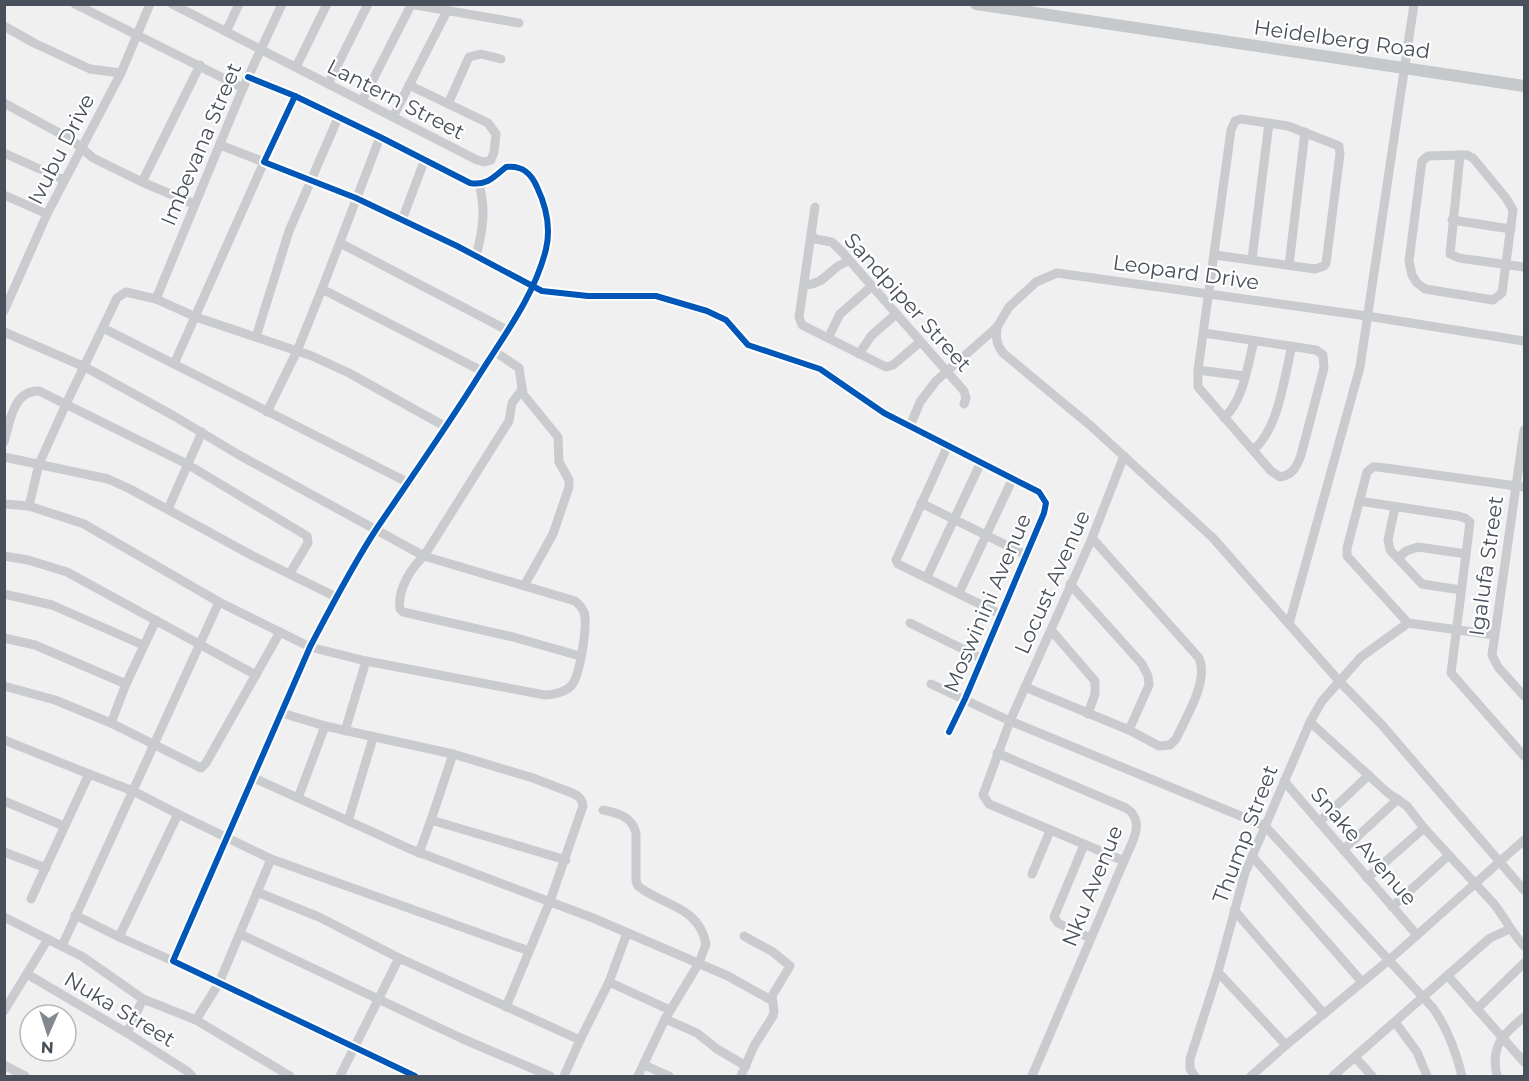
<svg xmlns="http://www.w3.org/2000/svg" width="1529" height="1081" font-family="Montserrat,sans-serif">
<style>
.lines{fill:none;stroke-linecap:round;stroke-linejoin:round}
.minor{stroke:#cacbce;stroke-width:9}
.major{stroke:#c6c9cc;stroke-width:12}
.cycleway-casing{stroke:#fff;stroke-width:10}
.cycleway{stroke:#0057b8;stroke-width:6}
.labels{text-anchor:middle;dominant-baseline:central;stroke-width:4.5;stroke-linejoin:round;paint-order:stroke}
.street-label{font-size:21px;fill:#48515b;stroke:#fff}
</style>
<rect width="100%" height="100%" fill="#f0f0f0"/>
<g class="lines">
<g class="minor">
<polyline points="75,4 243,88"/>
<polyline points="172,4 477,160 484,162 491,160 494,152 496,134 488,123 409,85"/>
<polyline points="410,4 519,23"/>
<polyline points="4,26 34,43 90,69 121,73"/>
<polyline points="226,32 239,4"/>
<polyline points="296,67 327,4"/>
<path d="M248 77 295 96 380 137 470 183C487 186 494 177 506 167 522 165 531 173 537 187 546 206 551 228 546 249 535 295 503 337 478 377 446 428 411 478 377 528 352 566 331 607 310 647L173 961 415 1076"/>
<polyline points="328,84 368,4"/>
<polyline points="295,96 264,162 356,198 457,246 542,291 588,296 656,296 707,311 726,320 748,345 820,369 884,413 1039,492 1046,503 1044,513 965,699 949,732"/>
<polyline points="362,101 411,5"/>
<polyline points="4,103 72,140 93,158 142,182"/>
<polyline points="448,104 469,57 481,54 501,59"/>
<polyline points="393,117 447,11"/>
<polyline points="4,153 64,180"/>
<polygon points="1460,155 1467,155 1473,158 1506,198 1513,210 1502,293 1493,300 1425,289 1417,283 1412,275 1409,261 1422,161 1428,156"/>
<polyline points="1460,155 1450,254 1459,258 1524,267"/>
<polyline points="4,195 47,214"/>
<polyline points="194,204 142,182 200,65"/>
<polyline points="815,207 799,317 802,325 886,367 893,365 920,342"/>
<polyline points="402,220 425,159"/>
<polyline points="1452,220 1511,229"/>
<polyline points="812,235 815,239 832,242 843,253 964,391 966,398 964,404"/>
<polyline points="340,243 507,330"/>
<path d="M476 256C483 230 486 210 479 184"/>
<polyline points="1252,259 1269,123"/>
<polyline points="1289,265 1305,132"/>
<path d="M804 285C828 284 828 267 849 261"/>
<polyline points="322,289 380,137"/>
<polyline points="156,299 243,88 282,4"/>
<polyline points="4,311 47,214 121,73 150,4"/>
<path d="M997 327C996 338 996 344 1003 353L1091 426 1213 538 1340 682 1382 725 1524 890"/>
<polyline points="103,328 174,364 264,162 220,145"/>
<path d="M4 332 85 367 174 416 239 455 424 556C411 568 397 590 400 609L403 612 513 637 580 656"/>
<path d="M1204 333 1316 350 1323 355 1324 368 1301 455C1297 466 1293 475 1280 477L1271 471 1198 387V370L1231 130 1235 121 1241 119 1288 126 1339 146 1340 154 1326 263 1324 266 1315 269 1215 255"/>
<polyline points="256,337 289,231 338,118"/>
<polyline points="828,338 840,314 872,286"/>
<polyline points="494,351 519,368 523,394 558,437 559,462 569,480 569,487 553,534 524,586"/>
<polyline points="859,354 871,336 896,314"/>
<polyline points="174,364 409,483"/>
<polyline points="1198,370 1244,376"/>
<polyline points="267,412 297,351 322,289 482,371"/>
<path d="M1224 418C1244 399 1247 367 1254 341"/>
<polyline points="910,426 920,402 936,381 997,327 1009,307 1036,282 1057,273 1367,316 1524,341"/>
<polyline points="1524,430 1492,655 1498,667 1524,696"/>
<path d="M4 442C10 422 13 390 39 391L187 464 307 536 308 543 290 573"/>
<polyline points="948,445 896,560 898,564 1000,614"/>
<path d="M1253 450C1279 429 1284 377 1292 346"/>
<polyline points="1124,456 1092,538 1010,721 983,795 989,804 1124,861"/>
<polyline points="4,457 108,479 130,489 253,556 336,597"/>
<polyline points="1359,501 1458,516 1465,518 1470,522 1451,673 1524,756"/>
<polyline points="921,503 1026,555"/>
<path d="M4 504 29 506 84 524 219 602 310 647 366 661 545 695C553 695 565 692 571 686 580 677 588 624 584 612 582 608 579 604 575 601L424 556 509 421 512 403 521 391"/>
<polyline points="29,506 39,464 66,404 117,298 126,292 156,299 196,317 312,356 349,373 446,427"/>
<polyline points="1395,507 1388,540 1390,550 1422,584 1461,590"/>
<polyline points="168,509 202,432"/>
<polyline points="4,556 28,560 67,572 256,675"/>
<polyline points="1398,558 1406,551 1418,547 1466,554"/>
<polyline points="927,577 981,462"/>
<polyline points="1070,584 1142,664 1148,676 1149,685 1129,730"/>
<polyline points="959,593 1013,478"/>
<polyline points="4,594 52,605 143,645"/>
<polyline points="910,623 981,658"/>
<polyline points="1408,623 1347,556 1347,548 1367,472 1373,467 1378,467 1524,487"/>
<polyline points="1289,624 1360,367 1414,4"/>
<polyline points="1051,630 1095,681 1095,694 1088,714"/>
<polyline points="4,638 35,645 126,684"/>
<path d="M931 684 1010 721 1265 826 1433 1008C1448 1029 1456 1052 1462 1076"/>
<polyline points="4,686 55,700 111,723 201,768 206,763 280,632"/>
<path d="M1025 687 1129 730 1159 746 1170 745 1176 739C1186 717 1209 681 1199 658L1092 538"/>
<path d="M1310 722 1388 793 1407 806 1424 828 1494 904C1505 918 1512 933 1524 946"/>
<polyline points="111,723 126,684 156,620"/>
<polyline points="325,726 453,754 431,820 566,860"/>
<polyline points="345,731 366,661"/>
<polyline points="4,740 89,774"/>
<path d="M997 753 1126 808C1147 821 1131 844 1124 861L1032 1076"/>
<path d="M453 754 533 778 572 793C579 796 582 799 583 806L550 901 506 1007"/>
<polyline points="254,778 298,798 325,726 282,713"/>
<polyline points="1284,781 1417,935"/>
<polyline points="298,798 410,849 593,918 728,976 771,1000"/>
<polyline points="4,801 64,826"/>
<path d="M603 810C617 813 632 816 636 833V881L638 886C663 906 699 906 706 944L699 963 665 1019 638 1076"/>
<polyline points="178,814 271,859 529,951"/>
<polyline points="348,821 373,738"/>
<polyline points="1319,822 1369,775"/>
<polyline points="1084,845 1054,917 1058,923 1090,938"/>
<polyline points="1343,850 1398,799"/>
<polyline points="4,852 46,868"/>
<polyline points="419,853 431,820"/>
<polyline points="1252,856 1362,982"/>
<polyline points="1032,874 1050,831"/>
<polyline points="1367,878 1424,828"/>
<polyline points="257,892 319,917 399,958"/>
<polyline points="31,899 89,774 133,791 178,814 119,937 75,915"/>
<polyline points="1392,907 1449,855"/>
<polyline points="1234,910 1324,1014"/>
<polyline points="4,917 83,957 143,999"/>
<polyline points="240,934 463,1039 550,1076"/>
<polyline points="119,937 173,961"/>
<polyline points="62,946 219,602"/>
<polyline points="1218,972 1286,1045"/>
<polyline points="27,974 127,1033 187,1071 192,1076"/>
<polyline points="1448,976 1524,1062"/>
<polyline points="609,982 670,1010"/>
<polyline points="1477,1009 1524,963"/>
<polyline points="4,1011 48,939"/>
<polyline points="665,1019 697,1033 717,1049 746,1066"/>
<polyline points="196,1020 219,983 271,859"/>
<polyline points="1395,1022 1417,1052 1427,1076"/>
<polyline points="127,1033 143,999 196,1020 290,1076"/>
<polyline points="1355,1057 1372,1076"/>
<polyline points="4,1065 25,1076"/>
<polyline points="644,1065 669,1076"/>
<polyline points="340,1076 399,958 580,1040"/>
<polyline points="564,1076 580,1040 609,982 627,933"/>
<polyline points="741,1076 754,1046 773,1016 774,1011 772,996 790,966 773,952 744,936"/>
<polyline points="1195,1076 1190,1069 1190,1059 1218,972 1245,873 1310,722 1322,701 1361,657 1408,623 1494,635"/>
<polyline points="1251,1076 1286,1045 1389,960 1524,840"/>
<polyline points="1333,1076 1490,938 1510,929"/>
<path d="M1497 1076C1490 1046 1503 1034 1524 1017"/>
</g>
<polyline class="major" points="976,4 1524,86"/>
<defs>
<g id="cycleway">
<path d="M248 77 295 96 380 137 470 183C487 186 494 177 506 167 522 165 531 173 537 187 546 206 551 228 546 249 535 295 503 337 478 377 446 428 411 478 377 528 352 566 331 607 310 647L173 961 415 1076"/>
<polyline points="295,96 264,162 356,198 457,246 542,291 588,296 656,296 707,311 726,320 748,345 820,369 884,413 1039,492 1046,503 1044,513 965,699 949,732"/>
</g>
</defs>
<use href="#cycleway" class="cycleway-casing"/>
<use href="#cycleway" class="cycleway"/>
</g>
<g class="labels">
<g class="street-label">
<text transform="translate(1342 39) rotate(8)">Heidelberg Road</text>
<text transform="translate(396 99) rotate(27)">Lantern Street</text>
<text transform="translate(201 144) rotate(-67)">Imbevana Street</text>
<text transform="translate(61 149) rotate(-63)">Ivubu Drive</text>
<text transform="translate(1186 272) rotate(8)">Leopard Drive</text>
<text transform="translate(908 302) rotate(48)">Sandpiper Street</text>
<text transform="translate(1486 566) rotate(-82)">Igalufa Street</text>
<text transform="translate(1052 582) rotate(-66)">Locust Avenue</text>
<text transform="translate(987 603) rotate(-67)">Moswinini Avenue</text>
<text transform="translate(1245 834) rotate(-69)">Thump Street</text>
<text transform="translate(1364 846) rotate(49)">Snake Avenue</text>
<text transform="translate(1092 886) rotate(-68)">Nku Avenue</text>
<text transform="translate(120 1009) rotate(31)">Nuka Street</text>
</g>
</g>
<rect width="1529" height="1081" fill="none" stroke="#48515b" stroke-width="12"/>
<g transform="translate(48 1033) rotate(183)"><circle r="28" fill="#ffffff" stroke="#b6b9bd" stroke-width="1.5"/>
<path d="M0-4.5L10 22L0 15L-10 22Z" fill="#83898f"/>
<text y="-9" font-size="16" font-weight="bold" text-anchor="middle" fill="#48515b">N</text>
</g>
</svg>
